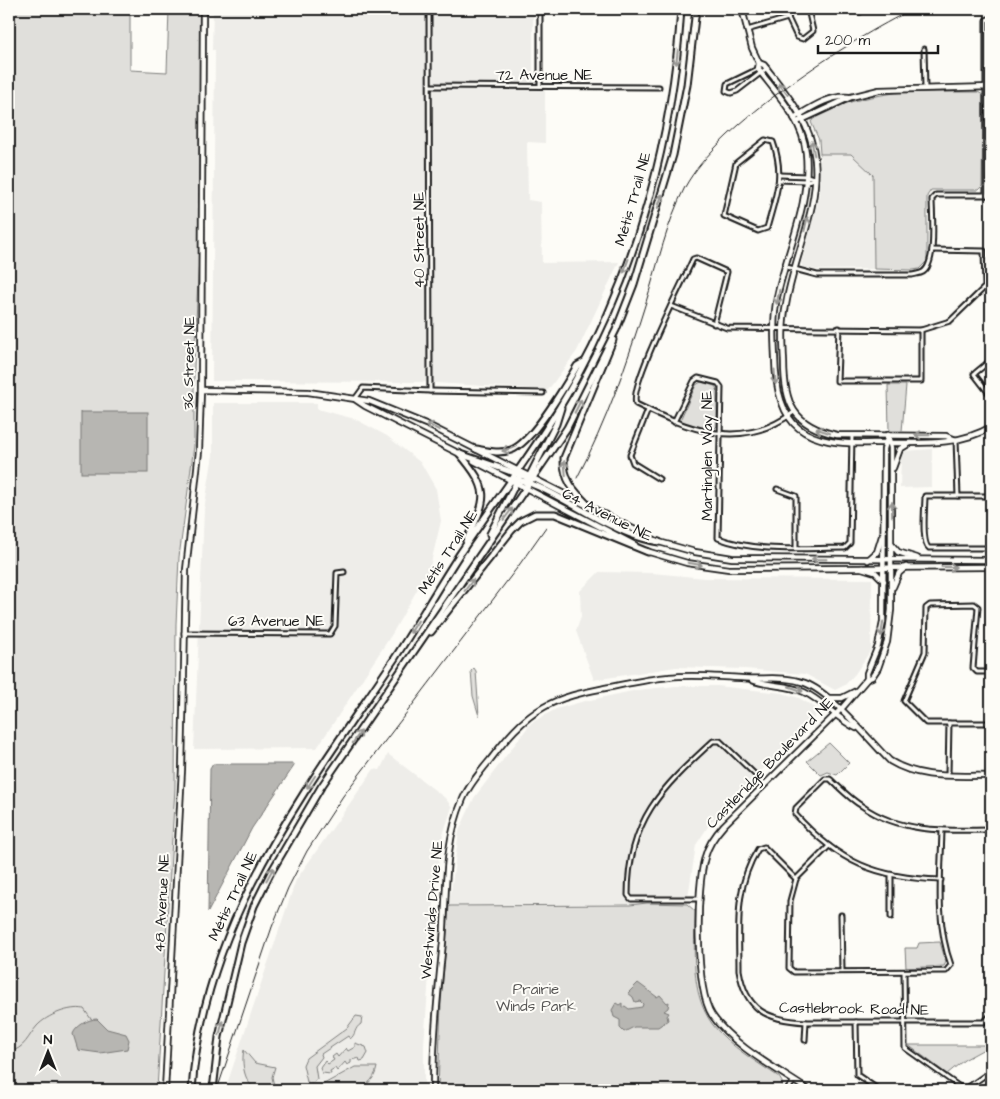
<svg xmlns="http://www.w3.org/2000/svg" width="1000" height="1099" font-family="'Architects Daughter',sans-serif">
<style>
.built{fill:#eeede9}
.green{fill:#e0dfdb;stroke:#7e7e7c}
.water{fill:#b7b6b2;stroke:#797876}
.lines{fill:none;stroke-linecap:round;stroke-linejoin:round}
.stream{stroke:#797876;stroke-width:1}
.street-casing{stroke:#1c1c1c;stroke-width:7}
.secondary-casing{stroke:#1c1c1c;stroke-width:8}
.primary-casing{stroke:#1c1c1c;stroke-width:9}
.street{stroke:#fdfcf7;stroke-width:3}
.secondary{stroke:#fdfcf7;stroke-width:4.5}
.primary{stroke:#fdfcf7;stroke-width:5}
.tram{stroke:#1c1c1c;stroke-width:1}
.oneway{stroke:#989794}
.labels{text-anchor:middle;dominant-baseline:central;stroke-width:4;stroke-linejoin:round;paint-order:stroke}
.street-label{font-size:15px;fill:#1c1c1c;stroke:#fdfcf7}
.park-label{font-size:15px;fill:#575655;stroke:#fdfcf7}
</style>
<rect width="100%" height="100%" fill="#fdfcf7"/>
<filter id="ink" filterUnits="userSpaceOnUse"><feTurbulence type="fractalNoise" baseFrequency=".02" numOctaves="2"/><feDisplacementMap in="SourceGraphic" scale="10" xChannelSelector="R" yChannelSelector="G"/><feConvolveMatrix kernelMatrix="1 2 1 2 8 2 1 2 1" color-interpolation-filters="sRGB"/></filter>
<g filter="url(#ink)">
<g class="built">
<polygon points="213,9 533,9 533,78 545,91 545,143 527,142 528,200 541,202 542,263 619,262 577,351 548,390 420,382 212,381 215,50 212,50"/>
<polygon points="820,154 851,154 873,175 874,269 816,270 803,267 801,264 820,193"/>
<polygon points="213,403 317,403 317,409 355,419 387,436 421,463 436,489 441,521 430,567 392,634 317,748 194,749 204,510 213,455"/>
<polygon points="932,449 932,487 900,488 901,457 905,451"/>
<polygon points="599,572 652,573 705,578 872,579 871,650 855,674 845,685 835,690 805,674 745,669 676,667 594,680 576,631 581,617 580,591"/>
<polygon points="676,686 717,686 782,693 799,698 821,711 795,735 793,742 751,780 709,825 696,845 687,904 449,906 459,831 474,798 531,723 556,709 581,702 637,690"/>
<polygon points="388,754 445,798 452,807 442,838 435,890 424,1045 424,1086 421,1090 225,1090 296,880 374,769 380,770"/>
</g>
<g class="green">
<polygon points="9,9 130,9 130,70 167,72 169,9 200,9 199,255 194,367 194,446 179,557 176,624 175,788 157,1090 9,1090"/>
<path d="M905 92H978L983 95 982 186 978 190H931L927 196V261L919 269 913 270 874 269 873 175 851 154H820L819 140 811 122C820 105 886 93 905 92Z"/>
<polygon points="701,382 715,386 717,389 717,426 714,429 696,428 682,422 681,418 696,385"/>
<polygon points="888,385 906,385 902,431 889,431"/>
<polygon points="474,668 476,671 479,716 473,696 471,671"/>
<polygon points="829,743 849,763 837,775 828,772 821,775 807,761"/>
<path d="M647 903 687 904 695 911C695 949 689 993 713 1025 730 1047 757 1062 779 1077L782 1082V1090H438L441 1003 449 906 630 905Z"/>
<polygon points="940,942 946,962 944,966 906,968 905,948 917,948 919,943"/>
<path d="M356 1016 362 1017 361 1024C354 1028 356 1035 350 1039L348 1036 321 1054 322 1057 315 1066 317 1079 312 1083 307 1082 303 1065 306 1058 347 1028Z"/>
<polygon points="355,1043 366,1047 368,1053 364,1060 360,1061 359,1058 351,1060 351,1063 347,1065 345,1062 337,1071 335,1068 330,1071 331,1074 322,1073 320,1068 325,1061 328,1064 334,1060 332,1057 336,1054 338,1057 346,1048 348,1051 355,1047"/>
<polygon points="908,1045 984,1045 986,1048 964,1060 947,1074"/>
<path d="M244 1050 255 1063 275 1067 272 1077 275 1090C271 1090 263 1092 259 1090 244 1086 241 1062 244 1050Z"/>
<path d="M355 1067H377C372 1097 335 1090 313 1090Z"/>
</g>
<g class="water">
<rect x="81" y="412" width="67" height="61"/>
<polygon points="213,764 294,764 294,766 252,828 208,912 210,769"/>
<polygon points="638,983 657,997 660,995 667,1003 669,1002 668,1008 664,1011 669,1013 667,1016 668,1020 658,1027 634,1027 624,1032 620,1028 620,1020 614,1017 612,1010 616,1003 619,1005 622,1003 622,1007 625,1006 629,1009 642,1007 643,1004 640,1001 635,1002 633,997 628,993"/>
<path d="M97 1019 107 1029 126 1034 129 1040 127 1049 100 1053 78 1050 73 1034C76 1026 88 1019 97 1019Z"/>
</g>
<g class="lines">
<path class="stream" d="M9 1052C25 1049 28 1036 37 1026 47 1015 70 1006 84 1009L91 1019"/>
<defs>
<g id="street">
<polyline points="540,9 540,86"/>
<polyline points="790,9 788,18 797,37 803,39 813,31 808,9"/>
<polyline points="860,9 860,12"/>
<polyline points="747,30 788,18"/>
<polyline points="924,49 925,88"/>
<polyline points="760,68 727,84 726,91 731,93 737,91 767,68"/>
<polyline points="430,86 659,87"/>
<path d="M765 140 773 142C785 175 776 195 767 228L758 231 724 216 736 163Z"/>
<polyline points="986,141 991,141"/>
<polyline points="780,175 807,176 814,178"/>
<polyline points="780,180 807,181 815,179"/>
<polyline points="986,195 986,20 991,18"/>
<path d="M787 267 817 275H912C915 274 920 274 923 272 937 263 932 215 932 199L936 195H991"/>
<polyline points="671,306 727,328 921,330 950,321 985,287 984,251 932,250"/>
<path d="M714 324 727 272 696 258 693 259C683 282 628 387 636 404 689 430 741 452 794 412"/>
<polyline points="839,328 837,381 921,381 921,330"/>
<polyline points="991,360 974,374 991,396"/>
<polyline points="430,391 543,393"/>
<polyline points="355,399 363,388 430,391 429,9"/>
<polyline points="648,410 630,455 633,463 659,479"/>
<path d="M674 422 694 381 698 378 718 383 721 387 718 538C757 553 804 548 845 548L850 543 852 436"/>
<polyline points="956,440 958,496"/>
<polyline points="777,489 796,496 796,548"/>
<path d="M991 496H925C925 507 921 543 929 548H991"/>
<polyline points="184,633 330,634 335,626 337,573 344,572"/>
<polyline points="991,672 977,672 973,668 978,607 974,604 930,605 926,608 925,652 904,701 926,723 991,723"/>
<polyline points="948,775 949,723"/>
<path d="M829 846 796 879 790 901 789 968 794 972 946 971 951 965C935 922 941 874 942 830"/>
<polyline points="891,876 891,917"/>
<path d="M796 879 764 847 758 849C734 888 739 925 739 970 746 1011 767 1020 806 1022H984L991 1015"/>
<path d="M941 880C877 878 839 863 795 814L796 808 825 779H830C840 788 850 799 862 806 900 833 946 831 991 830"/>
<path d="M700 899H631L628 895C628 820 661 789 713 741H720L765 784"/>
<polyline points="841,915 842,971"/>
<polyline points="904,972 905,1048 964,1090"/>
<polyline points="856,1022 857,1075 879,1090"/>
<polyline points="805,1040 806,1022"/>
<polyline points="787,1090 794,1081"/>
<polyline points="964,1090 991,1071"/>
</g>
<g id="secondary">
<path d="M742 9 752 48 759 63 764 65C787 95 811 121 815 160 820 207 793 259 786 305 782 324 783 343 784 362 784 403 793 426 837 435L946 436 956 440"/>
<path d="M759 63 758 69C777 94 803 120 806 153 811 203 787 250 777 297 773 317 774 338 775 358 776 429 805 446 873 443 914 442 955 448 991 427"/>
<path d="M794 118C811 108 829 95 849 97"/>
<polyline points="797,122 851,97 879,90 991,87"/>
<polyline points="201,390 308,392 369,401 428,425 659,542 695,552 732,558 991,560"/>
<polyline points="356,400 365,406 462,455"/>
<polyline points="474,461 635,545"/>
<polyline points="893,468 900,449 910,443"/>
<polyline points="892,545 898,552 917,558"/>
<polyline points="646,551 687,563 729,569 991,567"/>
<polyline points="868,560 877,552 882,536"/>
<polyline points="862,568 875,572 884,581"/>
<polyline points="893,587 899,573 906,567"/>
<polyline points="867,679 867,673 878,646 883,622 884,449 888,435"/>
<path d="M752 680C769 687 787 684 804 692 823 701 837 719 856 728"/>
<polyline points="828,698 842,698 856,691"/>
<polyline points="165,1090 182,769 186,570 199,451 201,390 203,9"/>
<path d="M433 1090C433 1040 438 991 443 942 447 893 443 845 463 799 469 785 480 772 490 760 506 739 521 720 544 707 563 696 585 692 605 688 626 684 648 679 669 677 693 674 717 677 741 678 762 680 784 675 805 683 832 693 868 739 890 761 921 780 956 775 991 776"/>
<path d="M808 1090C777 1069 733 1046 712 1015 695 989 696 888 705 857 708 845 716 834 724 825L843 707 867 679 872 677 878 668 887 642 891 610V448L888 435"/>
</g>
<g id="primary">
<path d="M476 449C488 451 499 454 511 450 532 443 565 386 577 366L584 362"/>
<path d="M459 453C492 492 487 498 466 541"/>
<polyline points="460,454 529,478"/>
<path d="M512 480C528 476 584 512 602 521 620 530 639 539 659 542"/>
<polyline points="526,483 556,424 561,408"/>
<path d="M590 507C575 492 563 481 564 458L613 340"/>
<polyline points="490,534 519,477"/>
<polyline points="431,632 512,530 521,521 535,514 555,514 648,552"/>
<path d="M192 1090C203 921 304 793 395 658 417 624 437 589 459 555 498 497 542 441 576 379 638 266 673 136 681 9"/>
<polyline points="213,1090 219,1037 241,943 254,906 270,874 321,787 567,428 616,330 634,284 673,155 687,85 696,9"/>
</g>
</defs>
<use href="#street" class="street-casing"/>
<use href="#secondary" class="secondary-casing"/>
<use href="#primary" class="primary-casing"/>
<use href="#street" class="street"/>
<use href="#secondary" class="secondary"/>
<use href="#primary" class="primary"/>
<g class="tram">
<path d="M577 478C607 421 627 363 646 302 658 264 667 222 685 187 719 124 849 40 913 9"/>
<polyline points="217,1090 272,927 288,888 307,851 343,796 517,568 546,527"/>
</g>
</g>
<defs><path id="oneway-shaft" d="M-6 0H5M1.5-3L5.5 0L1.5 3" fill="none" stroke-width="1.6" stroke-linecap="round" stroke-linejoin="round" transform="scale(1.25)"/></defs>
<g class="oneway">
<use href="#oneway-shaft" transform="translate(677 57) rotate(96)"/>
<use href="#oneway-shaft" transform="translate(783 89) rotate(-127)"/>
<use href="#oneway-shaft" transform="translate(813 148) rotate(-100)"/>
<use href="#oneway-shaft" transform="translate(660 201) rotate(-72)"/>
<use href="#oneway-shaft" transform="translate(806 224) rotate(-77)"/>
<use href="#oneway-shaft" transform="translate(626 266) rotate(110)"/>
<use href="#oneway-shaft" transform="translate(778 297) rotate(101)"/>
<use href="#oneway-shaft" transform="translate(775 377) rotate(86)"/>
<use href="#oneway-shaft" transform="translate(578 406) rotate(-63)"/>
<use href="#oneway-shaft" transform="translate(433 427) rotate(-154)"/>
<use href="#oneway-shaft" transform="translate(823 431) rotate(-162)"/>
<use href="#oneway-shaft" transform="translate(922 435) rotate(-179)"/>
<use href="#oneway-shaft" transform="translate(509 449) rotate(162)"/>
<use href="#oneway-shaft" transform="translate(565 468) rotate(-96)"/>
<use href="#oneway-shaft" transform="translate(892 509) rotate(-91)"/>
<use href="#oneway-shaft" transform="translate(508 514) rotate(-53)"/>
<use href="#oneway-shaft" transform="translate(819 559) rotate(-179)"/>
<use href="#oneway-shaft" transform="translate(695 564) rotate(9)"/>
<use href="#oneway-shaft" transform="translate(949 567)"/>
<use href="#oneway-shaft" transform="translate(469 585) rotate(-53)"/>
<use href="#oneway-shaft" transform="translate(414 627) rotate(122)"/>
<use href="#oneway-shaft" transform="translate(882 629) rotate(99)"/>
<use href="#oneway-shaft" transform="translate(796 689) rotate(19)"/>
<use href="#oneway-shaft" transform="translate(357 737) rotate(-55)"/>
<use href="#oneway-shaft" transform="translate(311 782) rotate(123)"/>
<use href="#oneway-shaft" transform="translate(270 874) rotate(-61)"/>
<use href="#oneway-shaft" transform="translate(221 1028) rotate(-77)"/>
</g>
</g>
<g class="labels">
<g class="street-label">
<text x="544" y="75">72 Avenue NE</text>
<text transform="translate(633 199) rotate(-74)">Métis Trail NE</text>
<text transform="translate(419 240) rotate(-90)">40 Street NE</text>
<text transform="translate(189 363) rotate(-89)">36 Street NE</text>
<text transform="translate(707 456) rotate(-90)">Martinglen Way NE</text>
<text transform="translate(607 515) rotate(27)">64 Avenue NE</text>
<text transform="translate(448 552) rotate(-57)">Métis Trail NE</text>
<text x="276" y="621">63 Avenue NE</text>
<text transform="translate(770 763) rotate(-46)">Castleridge Boulevard NE</text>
<text transform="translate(233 896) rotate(-65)">Métis Trail NE</text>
<text transform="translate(162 903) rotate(-87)">48 Avenue NE</text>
<text transform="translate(432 910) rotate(-85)">Westwinds Drive NE</text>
<text transform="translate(854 1009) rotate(1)">Castlebrook Road NE</text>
</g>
<g class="park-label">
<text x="536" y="989">Prairie<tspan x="536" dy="17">Winds Park</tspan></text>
</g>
</g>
<rect width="1000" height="1099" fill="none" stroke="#fdfcf7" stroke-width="30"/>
<rect x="15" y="15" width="970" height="1069" fill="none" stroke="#1c1c1c" stroke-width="2" filter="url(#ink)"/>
<g transform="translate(48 1052)" stroke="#fdfcf7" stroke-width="4" paint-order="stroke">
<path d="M0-4L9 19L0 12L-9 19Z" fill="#1c1c1c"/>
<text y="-8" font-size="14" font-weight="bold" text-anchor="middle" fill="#1c1c1c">N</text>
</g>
<path d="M818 45v8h120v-8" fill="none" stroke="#1c1c1c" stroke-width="2.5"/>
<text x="825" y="45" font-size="15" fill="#1c1c1c" stroke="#fdfcf7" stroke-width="4" paint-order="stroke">200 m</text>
</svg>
